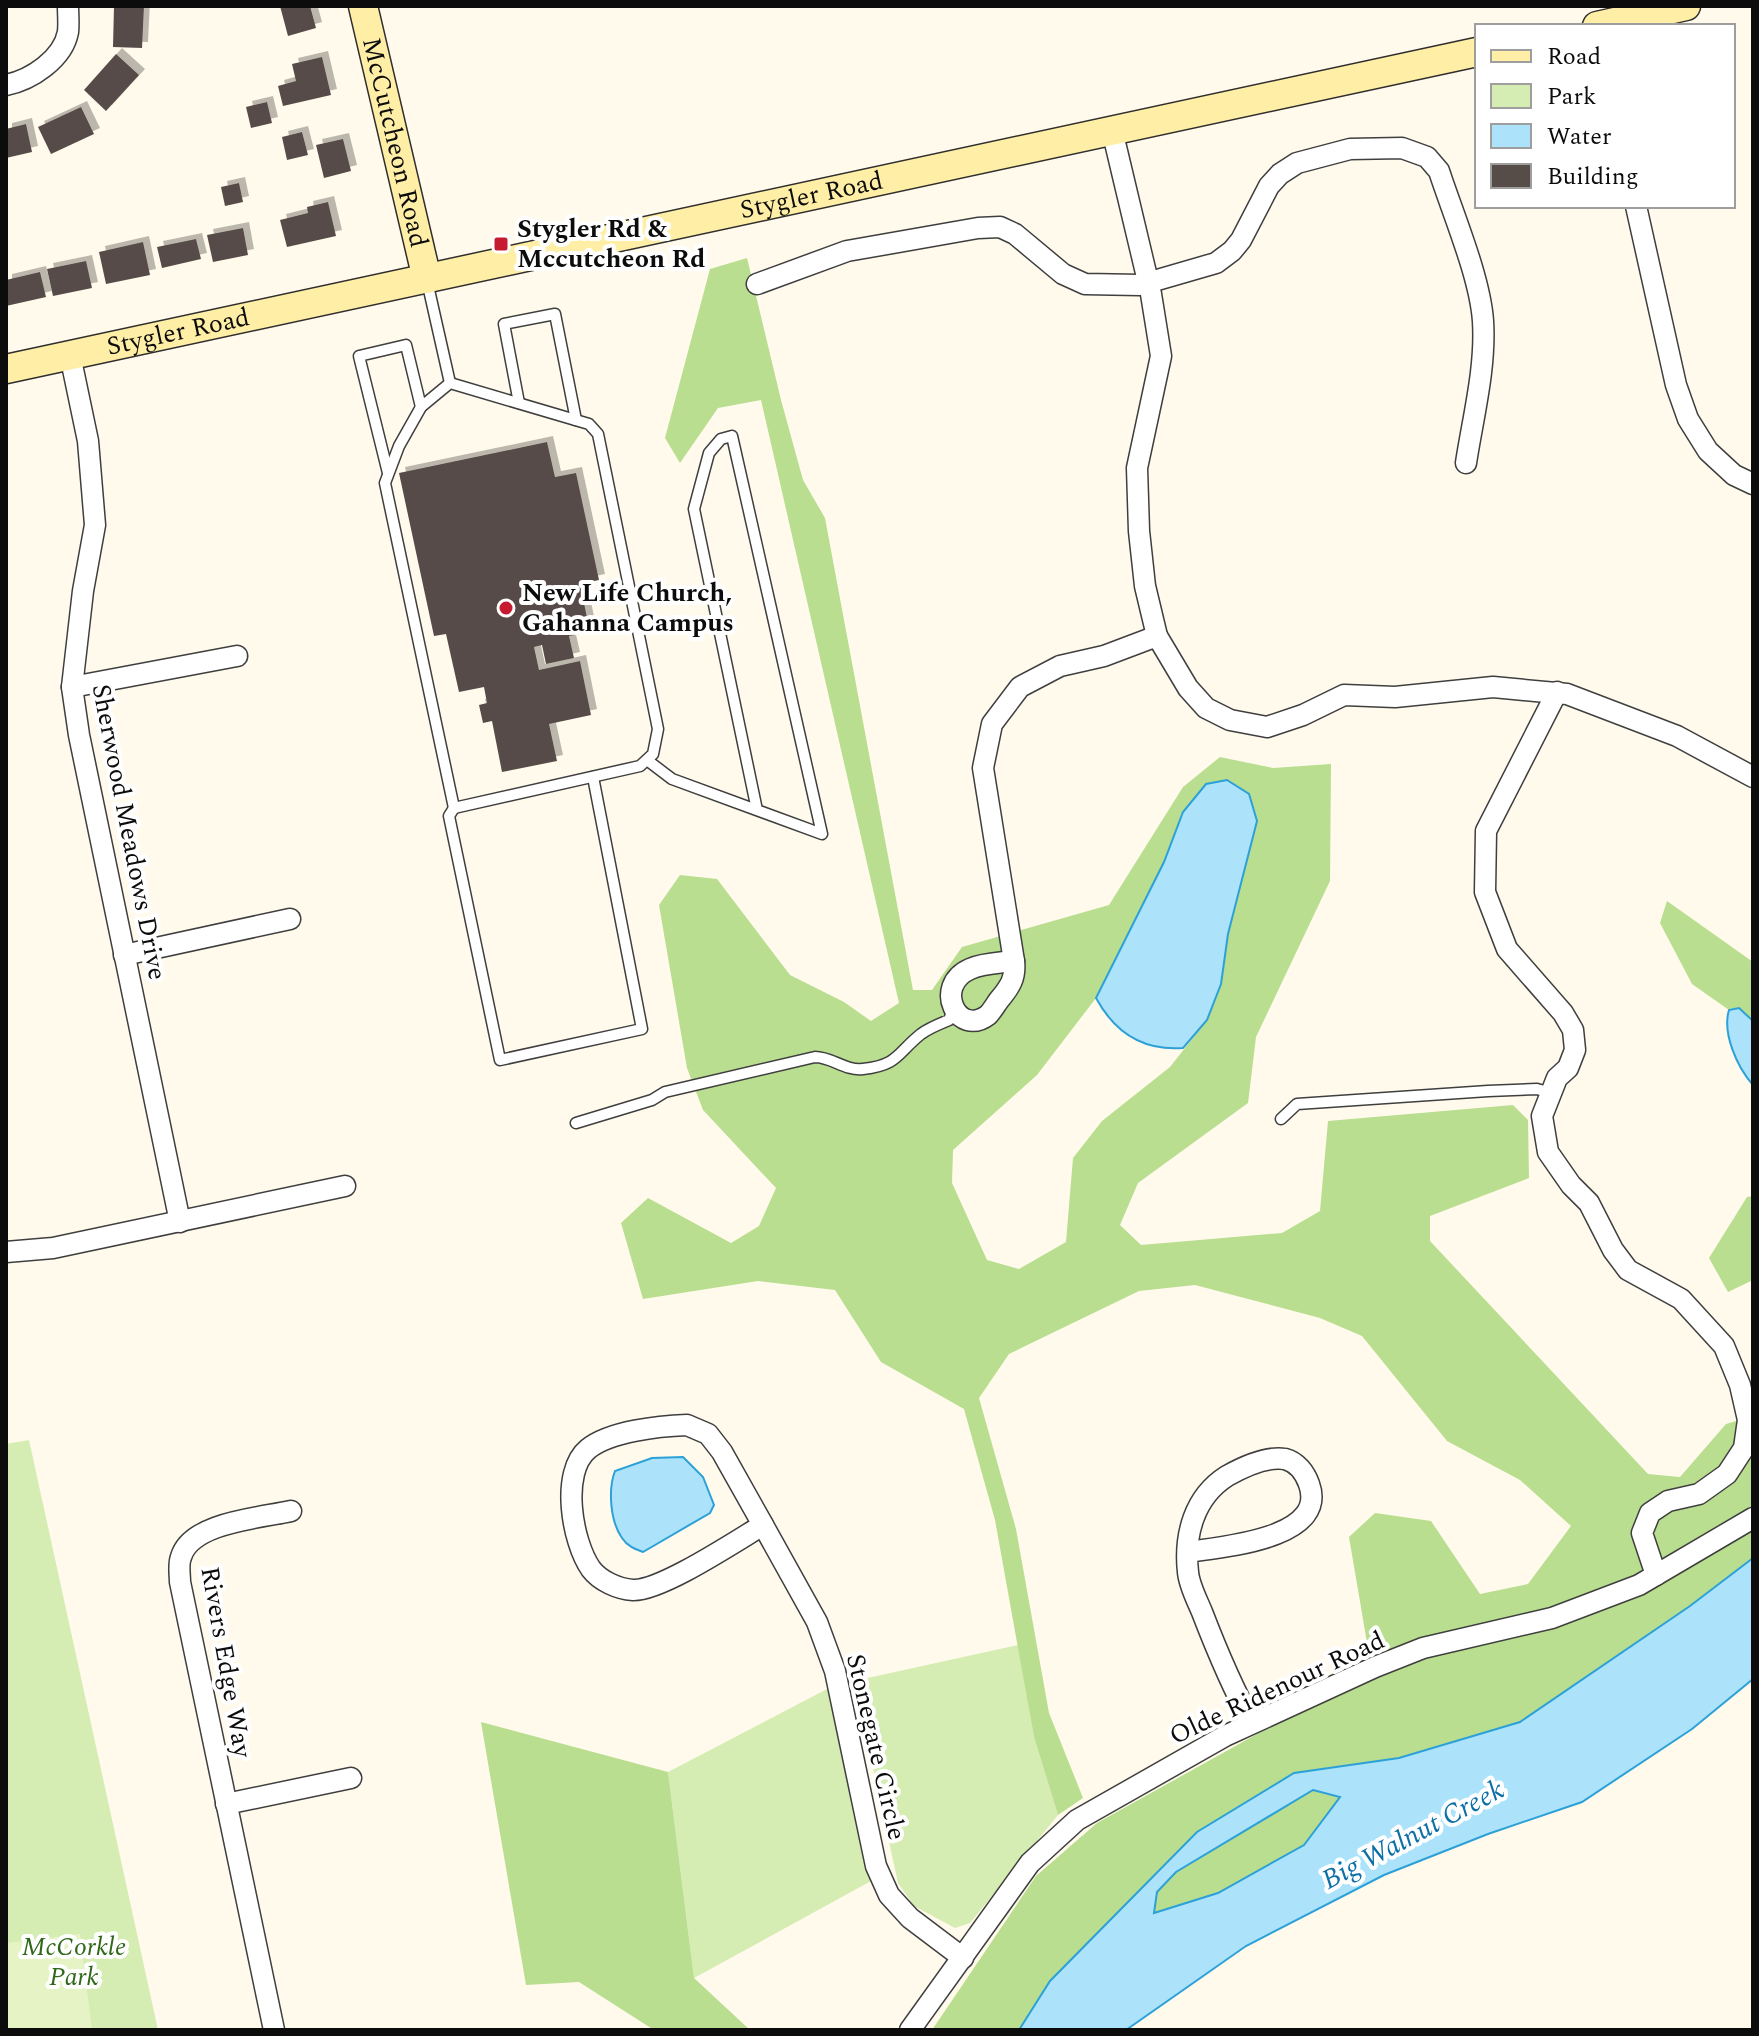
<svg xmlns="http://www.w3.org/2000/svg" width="1759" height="2036" font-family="Spectral,serif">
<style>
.green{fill:#d5ecb2}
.forest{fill:#b9de90;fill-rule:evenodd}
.pitch{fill:#e6f3c5}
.water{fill:#ace3fb;stroke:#2da1d7;stroke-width:2;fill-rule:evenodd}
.building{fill:#564c48;filter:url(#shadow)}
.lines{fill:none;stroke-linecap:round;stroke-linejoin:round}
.lane-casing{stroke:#3f3f3f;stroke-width:13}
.street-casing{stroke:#3f3f3f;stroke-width:23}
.secondary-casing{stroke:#2e2e2e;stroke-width:31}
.lane{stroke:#fff;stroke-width:10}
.street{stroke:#fff;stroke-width:20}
.secondary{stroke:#ffeea6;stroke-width:28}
.poi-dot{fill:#c61a30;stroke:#fff;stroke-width:3}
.labels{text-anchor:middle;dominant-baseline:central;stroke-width:8;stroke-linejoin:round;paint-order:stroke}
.street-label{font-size:26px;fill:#0c0c0c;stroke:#fff}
.poi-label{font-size:26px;font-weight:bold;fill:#0c0c0c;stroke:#fff;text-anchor:start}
.park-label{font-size:26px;font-style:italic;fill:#2f6818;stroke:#fff}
.water-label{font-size:28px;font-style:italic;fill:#0d6fa7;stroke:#fff}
</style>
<defs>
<filter id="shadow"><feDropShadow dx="6" dy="-6" stdDeviation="0" flood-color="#0004"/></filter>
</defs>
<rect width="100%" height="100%" fill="#fffaeb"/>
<g class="green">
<polygon points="29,1440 158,2030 6,2030 6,1444"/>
<polygon points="1018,1645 1034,1737 1058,1815 970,1923 955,1928 914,1906 898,1883 854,1681"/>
<polygon points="831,1687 871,1881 694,1978 668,1772"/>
</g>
<g class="forest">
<path d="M747 258 781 400 803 480 825 518 913 990H932L962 947 1109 905 1183 787 1220 757 1273 768 1331 764 1330 881 1256 1037 1248 1103 1138 1183 1120 1225 1141 1245 1282 1233 1320 1211 1328 1121 1513 1105 1528 1120 1529 1178 1430 1216V1241L1648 1474 1680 1477 1726 1424 1753 1416V1558L1690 1606 1520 1722 1399 1758 1294 1773 1197 1832 1050 1981 1019 2030H932L1036 1876 1097 1823 1266 1729 1373 1678 1349 1537 1375 1513 1431 1521 1480 1594 1528 1584 1571 1526 1520 1480 1447 1441 1362 1336 1320 1318 1195 1285 1139 1291 1009 1354 979 1398 1016 1529 1049 1713 1083 1798 1058 1815 1034 1737 995 1520 964 1409 881 1362 835 1290 758 1281 643 1299 621 1223 648 1198 731 1243 759 1226 776 1188 703 1110 687 1068 659 905 680 875 717 879 790 975 844 1002 871 1021 899 1003 761 400 718 408 680 463 665 438 710 269ZM1183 812 1257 821 1228 934 1221 984 1207 1020 1170 1067 1102 1121 1073 1158 1066 1242 1019 1269 987 1260 952 1183 953 1150 1037 1075 1096 998 1164 862Z"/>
<polygon points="1667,901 1753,962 1753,1021 1739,1008 1729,1010 1692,984 1660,923"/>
<polygon points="1753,1196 1753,1280 1728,1292 1709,1258 1747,1197"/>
<polygon points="481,1722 668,1772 694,1978 750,2030 654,2030 579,1982 526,1985"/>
<polygon points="1313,1790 1340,1797 1304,1845 1218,1893 1154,1914 1156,1892 1176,1872"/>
</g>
<polygon class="pitch" points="80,1934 92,2030 6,2030 6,1943"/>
<g class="water">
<path d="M1227 780 1249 794 1257 821 1228 934 1221 984 1207 1020 1183 1048C1144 1051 1115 1033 1096 998L1164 862 1183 812 1206 784Z"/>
<path d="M1739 1008 1753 1021V1085C1737 1067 1722 1033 1729 1010Z"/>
<path d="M683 1457 703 1477 714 1505 710 1513 643 1552C635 1549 627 1546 622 1538 610 1521 608 1489 615 1471L652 1458Z"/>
<path d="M1753 1558V1679L1692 1729 1582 1802 1488 1834 1384 1875 1246 1946 1126 2030H1019L1050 1981 1197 1832 1294 1773 1399 1758 1520 1722 1690 1606ZM1313 1790 1340 1797 1304 1845 1218 1893 1154 1913 1157 1892 1176 1872Z"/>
</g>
<g class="building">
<polygon points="114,6 144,6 142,48 113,47"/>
<polygon points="280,6 310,6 316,28 288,36"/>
<polygon points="116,54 139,75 106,111 84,90"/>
<polygon points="322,57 331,95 283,106 278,86 296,81 292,64"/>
<polygon points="267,102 272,123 251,128 246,107"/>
<polygon points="81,107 94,134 51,154 38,127"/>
<polygon points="26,124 32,152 6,158 6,129"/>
<polygon points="302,132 308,155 287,160 282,137"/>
<polygon points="343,139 351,171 324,178 316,145"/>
<polygon points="239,183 243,202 225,206 221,187"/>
<polygon points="328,202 336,236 287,247 280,220 308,213 307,207"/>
<polygon points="243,228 248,255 213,262 207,235"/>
<polygon points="196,239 201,259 162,268 157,247"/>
<polygon points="143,242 150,275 106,284 99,252"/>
<polygon points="86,261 92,288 53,296 47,269"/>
<polygon points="40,272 46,297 6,306 6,280"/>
<polygon points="547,442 555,477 576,473 599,580 580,584 590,632 569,636 574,658 546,664 542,645 534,647 539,670 580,661 591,715 549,724 557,761 502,772 492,721 483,723 479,705 487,703 484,687 459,692 446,634 434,636 399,473"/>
</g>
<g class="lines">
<defs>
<g id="lane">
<polyline points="427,281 450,383"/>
<polygon points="450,383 589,424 598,434 658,729 653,754 640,766 454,808 385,483 399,446 421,407"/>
<polyline points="519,403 504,324 555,314 576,420"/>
<polyline points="388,473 359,356 406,345 421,407"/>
<polyline points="647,760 672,779 822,834 732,436 721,439 709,453 694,509 757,810"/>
<polyline points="454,808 449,816 500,1060 642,1029 593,777"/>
<polyline points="1281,1119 1297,1104 1488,1091 1537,1089 1551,1093"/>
<path d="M576 1123 652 1100 665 1092 815 1057C832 1057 845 1071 863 1069 899 1065 897 1053 921 1034 929 1028 939 1024 949 1020L953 1009"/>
</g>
<g id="street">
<path d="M6 85C31 80 63 59 68 32 69 24 68 14 68 6"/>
<polyline points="1112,130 1151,294 1161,356 1137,468 1139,531 1145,586 1157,636 1188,688 1206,708 1230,720 1267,727 1303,715 1344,695 1395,697 1493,687 1567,694 1677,736 1753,777"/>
<polyline points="1636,206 1676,385 1688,419 1708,451 1734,475 1753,484"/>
<path d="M757 284 847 251 978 228 1000 227 1015 234 1063 274 1085 284 1140 285 1216 263 1232 251 1241 240 1269 186 1280 174 1297 163 1350 149 1402 148 1427 157 1439 171C1453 214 1480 277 1483 321 1486 368 1473 417 1466 463"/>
<polyline points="70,355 88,441 95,525 83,591 72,687 79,735 180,1222"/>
<polyline points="72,687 237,656"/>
<polyline points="1557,692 1486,831 1485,892 1507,949 1563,1013 1573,1030 1575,1050 1568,1068 1557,1078 1542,1116 1548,1152 1571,1185 1589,1203 1613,1250 1628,1270 1681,1299 1724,1346 1740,1385 1748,1420 1744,1448 1727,1474 1699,1494 1668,1501 1650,1513 1642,1533 1656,1575"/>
<polyline points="124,955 290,919"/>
<polyline points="1014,961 983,768 992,724 1020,687 1060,666 1104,656 1157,636"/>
<path d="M1014 961C1016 978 1010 987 999 1000 996 1004 992 1011 988 1015 958 1038 932 986 970 969 983 963 1000 963 1014 961Z"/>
<polyline points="6,1252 53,1248 345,1186"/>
<path d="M687 1425 708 1434 722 1452 763 1525C736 1541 661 1591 633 1590 618 1589 600 1581 591 1569 572 1542 560 1472 588 1449 610 1431 660 1426 687 1425Z"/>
<polyline points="763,1525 817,1622 835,1671 876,1866 889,1895 910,1918 963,1958"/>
<path d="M1188 1552C1221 1547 1329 1539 1309 1484 1305 1473 1297 1462 1285 1459 1266 1456 1243 1467 1227 1476 1194 1497 1184 1535 1188 1572 1189 1585 1197 1600 1202 1612 1217 1651 1232 1687 1252 1723"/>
<polyline points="226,1804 351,1778"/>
<path d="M274 2030 180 1582C180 1575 178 1564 181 1557 191 1522 261 1518 291 1511"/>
<polyline points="910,2030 1030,1863 1077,1820 1225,1736 1375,1667 1423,1648 1552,1618 1639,1585 1753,1518"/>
</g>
<g id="secondary">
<path id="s1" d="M363 6 427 279"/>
<polyline points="1597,26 1686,6"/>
<path id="s2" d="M6 369 1477 52"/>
</g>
</defs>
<use href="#lane" class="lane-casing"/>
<use href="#street" class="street-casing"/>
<use href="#secondary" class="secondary-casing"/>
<use href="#lane" class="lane"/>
<use href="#street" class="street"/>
<use href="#secondary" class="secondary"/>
</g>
<g class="poi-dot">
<rect x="493" y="236" width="16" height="16" rx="4"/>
<circle cx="506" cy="608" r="8"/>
</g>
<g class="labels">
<g class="street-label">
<text stroke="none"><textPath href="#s1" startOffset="140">McCutcheon Road</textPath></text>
<text stroke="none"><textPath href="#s2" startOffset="824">Stygler Road</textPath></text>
<text stroke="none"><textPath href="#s2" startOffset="176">Stygler Road</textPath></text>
<text transform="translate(129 832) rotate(79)">Sherwood Meadows Drive</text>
<text transform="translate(226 1662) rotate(80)">Rivers Edge Way</text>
<text transform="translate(1277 1688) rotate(-25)">Olde Ridenour Road</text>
<text transform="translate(876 1747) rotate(77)">Stonegate Circle</text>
</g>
<g class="poi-label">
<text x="517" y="229">Stygler Rd &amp;<tspan x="517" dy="30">Mccutcheon Rd</tspan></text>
<text x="522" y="593">New Life Church,<tspan x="522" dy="30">Gahanna Campus</tspan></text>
</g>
<g class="park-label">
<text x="74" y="1947">McCorkle<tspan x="74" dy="30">Park</tspan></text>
</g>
<g class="water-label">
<text transform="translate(1413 1835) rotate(-28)">Big Walnut Creek</text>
</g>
</g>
<rect width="1759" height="2036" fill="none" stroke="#0c0c0c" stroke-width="16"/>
<rect x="1475" y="24" width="260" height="184" fill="#ffffff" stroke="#9e9e9e" stroke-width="2"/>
<rect x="1491" y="50" width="40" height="12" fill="#ffeea6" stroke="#9e9e9e" stroke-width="2"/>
<text x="1547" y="64" font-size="24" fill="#0c0c0c">Road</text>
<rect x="1491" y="84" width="40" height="24" fill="#d5ecb2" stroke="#9e9e9e" stroke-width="2"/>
<text x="1547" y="104" font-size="24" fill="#0c0c0c">Park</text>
<rect x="1491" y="124" width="40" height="24" fill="#ace3fb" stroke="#9e9e9e" stroke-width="2"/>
<text x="1547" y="144" font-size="24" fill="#0c0c0c">Water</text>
<rect x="1491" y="164" width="40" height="24" fill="#564c48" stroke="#9e9e9e" stroke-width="2"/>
<text x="1547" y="184" font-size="24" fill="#0c0c0c">Building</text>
</svg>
